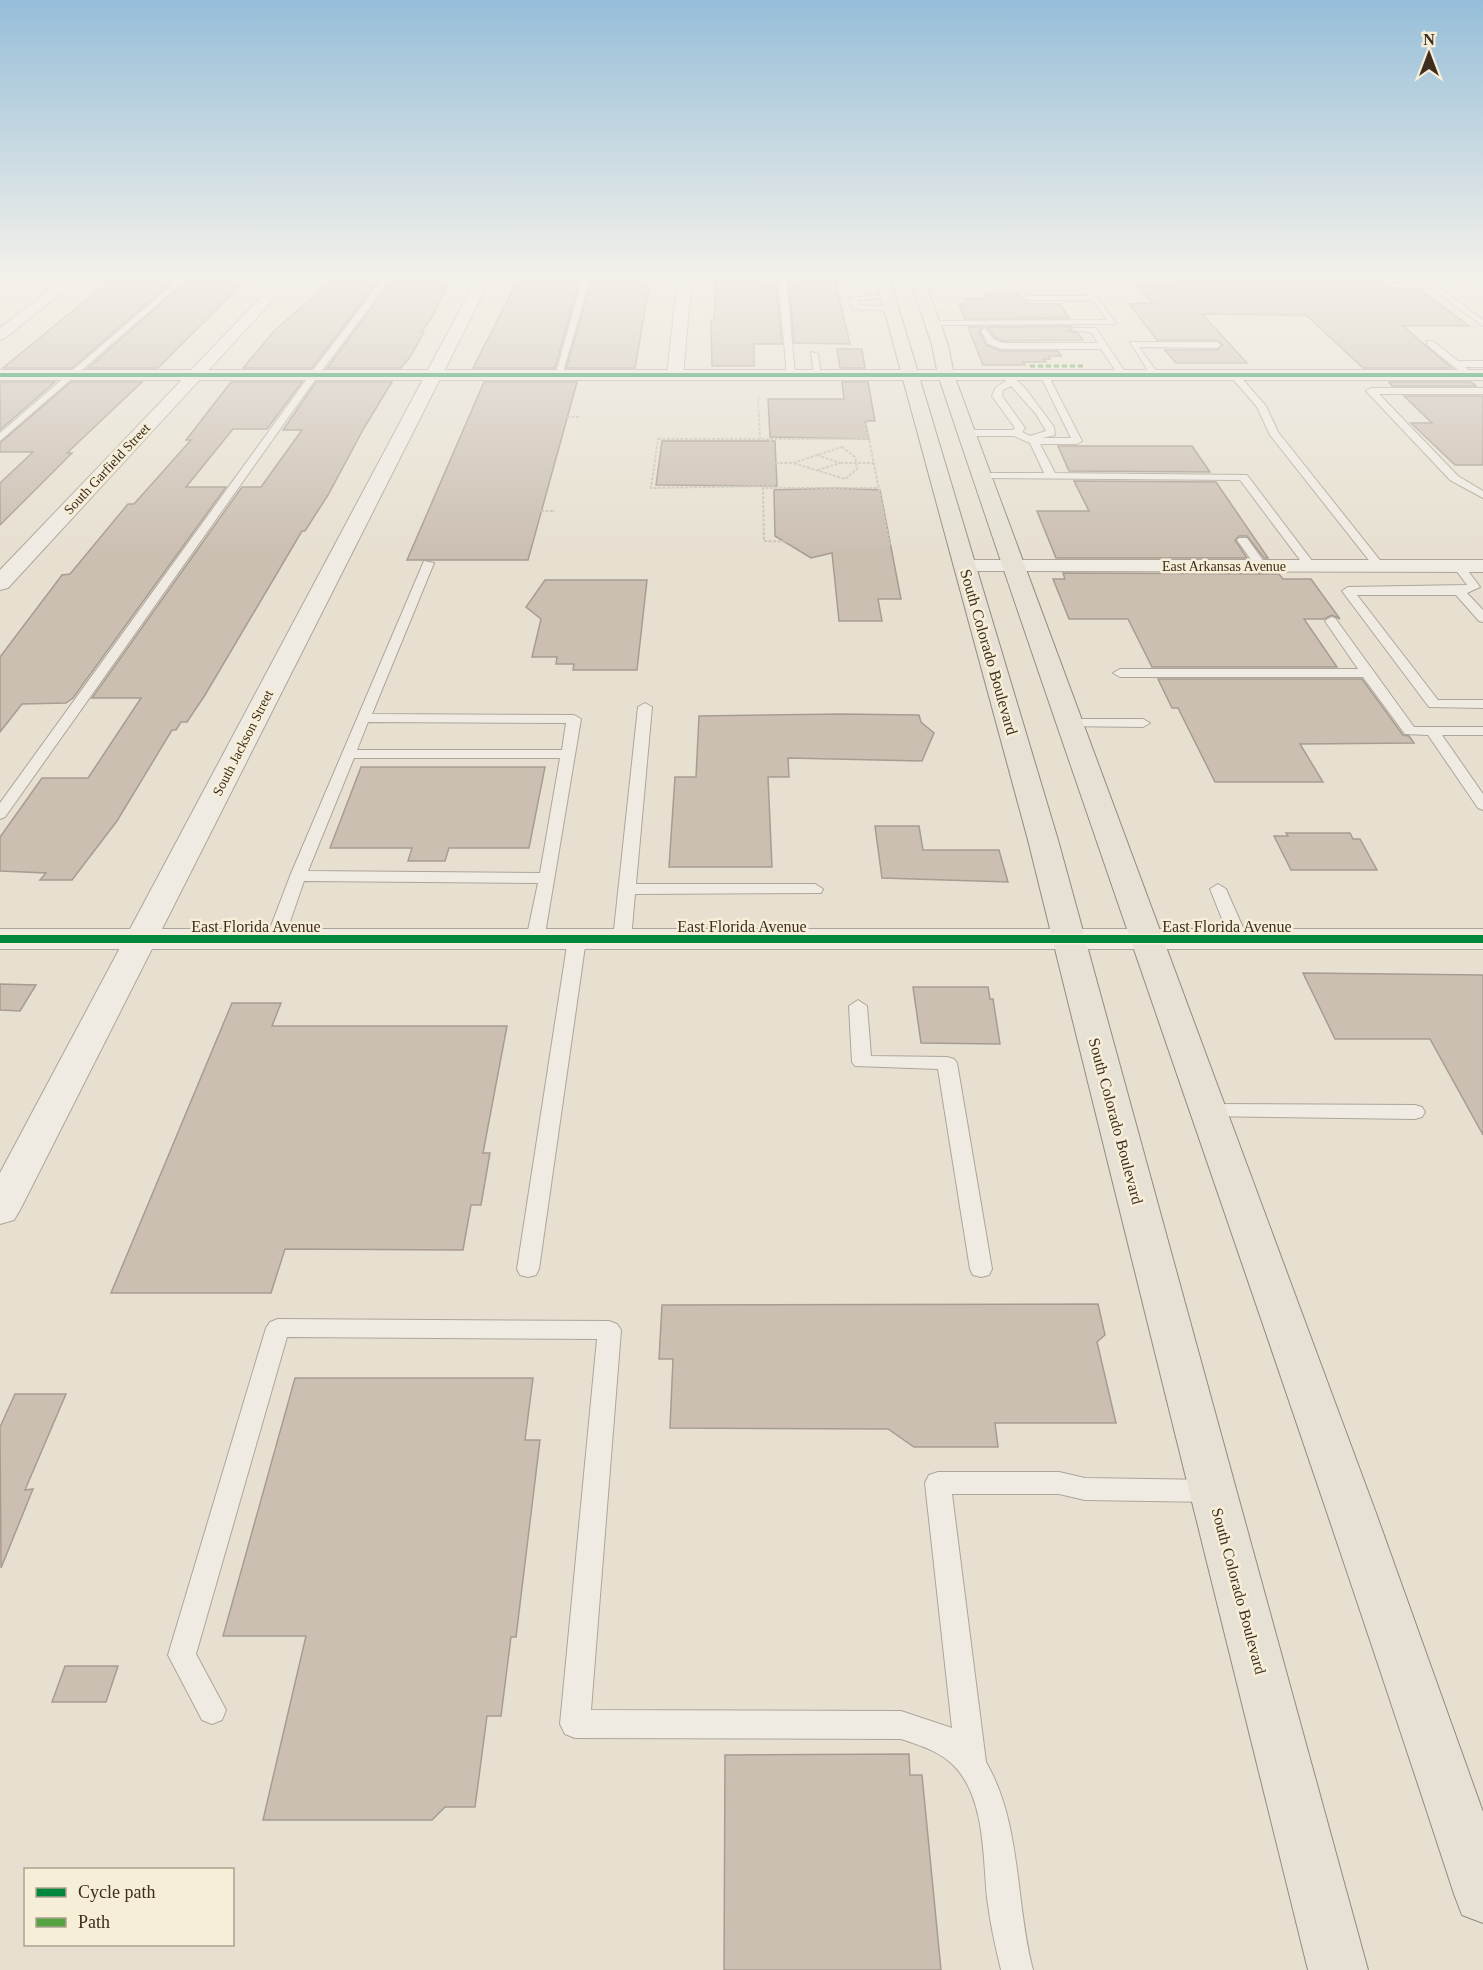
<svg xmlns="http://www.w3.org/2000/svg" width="1483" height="1970" font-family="'Times New Roman',serif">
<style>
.building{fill:#cbbfb2;stroke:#a89c90;stroke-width:1.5}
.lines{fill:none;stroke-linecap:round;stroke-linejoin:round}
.service-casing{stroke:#ada599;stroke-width:2}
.minor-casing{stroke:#ada599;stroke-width:2}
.tertiary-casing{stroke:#ada599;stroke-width:2}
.primary-casing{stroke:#928b80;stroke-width:2}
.path-far1{stroke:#c8c2b9;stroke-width:1.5;stroke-dasharray:2 1.5;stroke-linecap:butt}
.path{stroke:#c8c2b9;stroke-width:2;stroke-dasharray:3 1.5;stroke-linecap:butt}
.service{fill:#efebe3;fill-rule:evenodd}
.minor{fill:#efebe3;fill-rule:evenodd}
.tertiary{fill:#efebe3;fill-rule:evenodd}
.primary{fill:#e6e1d4;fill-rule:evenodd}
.quiet{stroke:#54a441;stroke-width:3;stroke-dasharray:5 3;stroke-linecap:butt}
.cycleway-far1-casing{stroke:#f7eed8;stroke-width:5}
.cycleway-casing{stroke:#f7eed8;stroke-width:11}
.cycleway-far1{stroke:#00873e;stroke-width:4}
.cycleway{stroke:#00873e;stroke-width:8}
.labels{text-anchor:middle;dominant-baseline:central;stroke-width:5;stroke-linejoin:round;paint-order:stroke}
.far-street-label{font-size:14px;fill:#3d2e20;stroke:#f7eed8}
.street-label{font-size:16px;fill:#3d2e20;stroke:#f7eed8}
</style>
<rect width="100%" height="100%" fill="#e7e0d1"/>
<g class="building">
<polygon points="115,276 179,276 72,368 3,368"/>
<polygon points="192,276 250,276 158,368 88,368"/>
<polygon points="520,276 581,276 555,368 473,368"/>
<polygon points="593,276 645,276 643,283 646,283 646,287 649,287 635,368 566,368"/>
<polygon points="804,276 834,276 850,344 794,343 789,283 805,283"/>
<polygon points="1174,276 1369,276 1390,289 1421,290 1469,326 1403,326 1452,368 1363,368 1306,315 1202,314 1247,363 1176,363 1165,350 1217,350 1223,345 1217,340 1157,340 1129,304 1152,303 1136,283 1180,283"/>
<polygon points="334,279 380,279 312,368 243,368 275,330"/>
<polygon points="393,279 451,279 431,319 421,332 424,332 410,357 401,368 327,368"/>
<polygon points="716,282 776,283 782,344 754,344 754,366 712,366 711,320 714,320"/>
<polygon points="985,294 1019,294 1028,304 1060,304 1069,318 965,319 959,304 967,304 964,299 987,299"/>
<polygon points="1072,326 1068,331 1078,333 1083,340 1003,341 995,338 987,327"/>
<polygon points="968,327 982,327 979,331 986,345 1001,351 1058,351 1061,356 1049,356 1050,359 1043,359 1046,362 1023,362 1025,365 983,365"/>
<polygon points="837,349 862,349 865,368 840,368"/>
<polygon points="0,382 55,382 0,430"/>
<polygon points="71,382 142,382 67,453 72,453 0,525 0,483 33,452 0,452 0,443"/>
<polygon points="231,382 302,382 267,429 233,429 186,487 226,487 73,698 66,703 22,704 0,732 0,657 62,575 70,574 128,504 134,504 191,440 186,440"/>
<polygon points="316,382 392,382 364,428 328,495 305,531 302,531 205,695 187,722 181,722 176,730 172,730 117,821 72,880 40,880 46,873 0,871 0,837 42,778 88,778 141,698 92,698 242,487 261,487 302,430 283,430"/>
<polygon points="484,382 577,382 528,560 407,560"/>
<polygon points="842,382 868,382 875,421 865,421 869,439 770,437 768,399 844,399"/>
<polygon points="1389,382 1471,382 1476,386 1392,386"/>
<polygon points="1404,396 1483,396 1483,465 1455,465 1411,423 1432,423"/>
<polygon points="662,441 775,441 777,486 656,485"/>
<polygon points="1058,446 1192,446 1210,472 1069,471"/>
<polygon points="1074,481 1216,482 1268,558 1264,558 1247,536 1239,536 1235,540 1247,558 1056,558 1037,511 1089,511"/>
<polygon points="834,488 880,490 901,599 878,599 882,621 839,621 832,553 811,558 775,536 774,490"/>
<polygon points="1063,573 1279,574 1283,579 1311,579 1340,619 1332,615 1324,619 1304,619 1337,667 1152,667 1128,619 1069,619 1053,579 1065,579"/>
<polygon points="545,580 647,580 637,670 573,670 574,664 556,664 557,657 532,657 541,619 526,607"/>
<polygon points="1158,679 1362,679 1403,735 1409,736 1414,743 1300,744 1323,782 1215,782 1178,708 1172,708"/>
<polygon points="842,714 919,715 921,722 934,733 922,761 788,758 789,777 768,777 772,867 669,867 675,777 696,777 699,716"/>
<polygon points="361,767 545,767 529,848 449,848 445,861 408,861 412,848 330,848"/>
<polygon points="875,826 919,826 923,850 999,850 1008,882 882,878"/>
<polygon points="1286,833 1350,833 1353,839 1360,839 1377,870 1291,870 1274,836 1288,836"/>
<polygon points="1303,973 1483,975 1483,1135 1430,1039 1335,1039"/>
<polygon points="0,984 36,985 20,1011 0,1010"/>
<polygon points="913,987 988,987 990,999 993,999 1000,1044 921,1043"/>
<polygon points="232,1003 281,1003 272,1026 507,1026 483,1153 490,1153 481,1205 471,1205 463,1250 285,1249 271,1293 111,1293"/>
<polygon points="1098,1304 1105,1335 1097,1342 1116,1423 995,1423 998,1447 914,1447 888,1429 670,1428 673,1359 659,1359 662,1305"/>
<polygon points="295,1378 533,1378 525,1440 540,1440 516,1637 511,1637 501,1716 487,1716 475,1807 445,1807 432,1820 263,1820 306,1636 223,1636"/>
<polygon points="15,1394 66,1394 25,1490 33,1489 1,1568 0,1427"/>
<polygon points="65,1666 118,1666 106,1702 52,1702"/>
<polygon points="909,1754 910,1775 922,1775 941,1970 724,1970 725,1755"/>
</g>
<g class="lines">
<defs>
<g id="service">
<polygon points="182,276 190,276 0,441 0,433"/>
<polygon points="385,276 393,276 317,377 5,817 0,819 0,803 311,373"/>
<polygon points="583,276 591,276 562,375 555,377"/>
<polygon points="778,276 786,276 795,375 791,378 787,375"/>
<polygon points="1074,276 1082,276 1116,324 932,325 928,323 932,321 1107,320 1093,300 1028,300 1024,298 1028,296 1089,296"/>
<polygon points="1371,276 1380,276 1393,283 1424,284 1415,276 1423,276 1483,320 1483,326 1431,288 1391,287"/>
<polygon points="891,294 888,298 858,300 859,305 895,307 892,311 853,309 849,298"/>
<polygon points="985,328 994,340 1003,343 1098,343 1091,332 1070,330 1074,328 1096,328 1127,375 1120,377 1101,349 1002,349 988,344 981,330"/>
<polygon points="1427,341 1433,341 1458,361 1483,361 1483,367 1465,367 1474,375 1467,377 1427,345"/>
<polygon points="1130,342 1217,342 1221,345 1217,348 1139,347 1159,375 1155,378 1152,377"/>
<polygon points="811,352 818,354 821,377 814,375"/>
<path d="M1007 372 1025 388 1054 427 1055 435 1042 438H1071L1040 375 1047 373 1082 441 1077 444H1040L1055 473 1247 475 1316 566 1306 568 1240 480 977 478 976 476 981 473H1044L1030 443 1014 436H967L962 433 967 430H1013L1015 428 992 396 996 387 1006 381 1003 375ZM1011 386 1036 414 1046 431 1030 436 1022 432 1025 428 1002 396 1003 390Z"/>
<polygon points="1231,373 1237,373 1266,406 1278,432 1383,564 1383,568 1375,568 1270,435 1257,407 1231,377"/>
<polygon points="1483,388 1483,394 1379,394 1458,476 1483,491 1483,498 1450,480 1366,391 1371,388"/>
<polygon points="1239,538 1247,538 1267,566 1265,568 1257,568 1237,540"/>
<path d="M424 561 434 563 372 714 574 715 581 719 544 940 535 945 526 940 538 883 304 881 284 939 281 943H269L266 939 290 876ZM368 722 566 723 562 750H357ZM354 758H560L540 873 308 871Z"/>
<polygon points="1455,564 1463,564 1480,587 1467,593 1483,610 1483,622 1479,621 1456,595 1357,595 1438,700 1483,700 1483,708 1429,707 1342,591 1348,587 1467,585 1453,566"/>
<polygon points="1331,617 1335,618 1414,727 1483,727 1483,735 1442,735 1483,794 1483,810 1478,808 1428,735 1405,734 1363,677 1120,677 1113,673 1120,669 1358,669 1325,621"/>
<polygon points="645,703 652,707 636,884 815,884 823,889 821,893 635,894 631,939 628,943 616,943 613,939 638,707"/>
<polygon points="1068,719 1143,719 1150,723 1143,727 1063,726 1061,723"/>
<polygon points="1218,884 1226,889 1248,939 1245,943 1233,943 1230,939 1210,889"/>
<polygon points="577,934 586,939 539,1269 536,1275 528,1277 520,1275 517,1269 568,939"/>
<polygon points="858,1000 867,1006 871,1056 947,1057 954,1059 957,1063 992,1269 989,1275 981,1277 973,1275 970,1269 938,1069 855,1066 852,1062 849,1006"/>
<polygon points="1208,1104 1415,1105 1422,1107 1425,1112 1422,1117 1415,1119 1201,1116 1198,1111 1201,1106"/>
<path d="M278 1319 609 1321 617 1324 621 1330 591 1710 901 1711 952 1728 925 1483 929 1475 938 1472H1059L1085 1478 1213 1480 1222 1483 1226 1491 1222 1499 1213 1502 1085 1500 1059 1494H952L986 1762C1022 1824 1015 1902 1033 1970H1001C995 1946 990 1922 987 1898 983 1857 985 1802 957 1769 942 1752 922 1746 901 1739L575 1738 565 1734 560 1724 597 1339 287 1337 196 1654 226 1710 222 1720 212 1724 202 1720 168 1655 266 1328 270 1322Z"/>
</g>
<g id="minor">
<polygon points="67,276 82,276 5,338 0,340 0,328"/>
<polygon points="281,276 295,276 8,588 0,590 0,570"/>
<polygon points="478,276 492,276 20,1210 14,1220 0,1224 0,1173"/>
<polygon points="678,276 692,276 683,375 675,380 667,375"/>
<polygon points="1452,276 1468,276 1483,286 1483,296"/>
<polygon points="965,560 1483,560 1483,572 957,571 954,566 957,561"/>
</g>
<g id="tertiary">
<rect x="0" y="370" width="1483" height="10"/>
<rect x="0" y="929" width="1483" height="20"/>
</g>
<g id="primary">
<polygon points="875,276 889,276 1058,840 1368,1970 1308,1970 1028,840"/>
<path d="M909 276H923L948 345 954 375 1376 1513 1483 1812V1923L1462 1915 1454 1894C1288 1385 1108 882 938 375L932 345Z"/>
</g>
</defs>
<use href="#service" class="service-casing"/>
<use href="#minor" class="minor-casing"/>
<use href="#tertiary" class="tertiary-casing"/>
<use href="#primary" class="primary-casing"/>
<g class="path-far1">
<polyline points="861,397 865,415"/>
<polyline points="759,415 758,398 762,398"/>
</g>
<g class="path">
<polyline points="759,414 760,439"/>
<polyline points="864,414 890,545 764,541 763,488 879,488"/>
<polyline points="567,417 579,417"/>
<polygon points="658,439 770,439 772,486 651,488"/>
<polyline points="770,439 869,439"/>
<polygon points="842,447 855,457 857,469 845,479 793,463"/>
<polyline points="817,455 840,463 818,470"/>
<polyline points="771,463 793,463"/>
<polyline points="840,463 874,463"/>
<polyline points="541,511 555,511"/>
</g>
<use href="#service" class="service"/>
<use href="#minor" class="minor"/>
<use href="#tertiary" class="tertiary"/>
<use href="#primary" class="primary"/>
<polyline class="quiet" points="1030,366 1083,366"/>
<defs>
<polyline id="cycleway-far1" points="0,375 1483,375"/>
<polyline id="cycleway" points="0,939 1483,939"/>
</defs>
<use href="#cycleway-far1" class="cycleway-far1-casing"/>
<use href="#cycleway" class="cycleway-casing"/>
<use href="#cycleway-far1" class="cycleway-far1"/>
<use href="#cycleway" class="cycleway"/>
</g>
<linearGradient id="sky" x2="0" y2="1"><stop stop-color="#96bed9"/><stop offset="0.5" stop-color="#f4f1ea"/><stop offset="1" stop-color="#f4f1ea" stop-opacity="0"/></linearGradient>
<rect width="1483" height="552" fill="url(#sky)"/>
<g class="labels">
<g class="far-street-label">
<text transform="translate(107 469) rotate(-47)">South Garfield Street</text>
<text x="1224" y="566">East Arkansas Avenue</text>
<text transform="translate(243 743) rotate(-63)">South Jackson Street</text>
</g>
<g class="street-label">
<text transform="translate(989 652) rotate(74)">South Colorado Boulevard</text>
<text x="256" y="926">East Florida Avenue</text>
<text x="742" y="926">East Florida Avenue</text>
<text x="1227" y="926">East Florida Avenue</text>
<text transform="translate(1116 1121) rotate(75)">South Colorado Boulevard</text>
<text transform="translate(1239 1591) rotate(75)">South Colorado Boulevard</text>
</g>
</g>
<rect x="24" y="1868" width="210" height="78" fill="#f7eed8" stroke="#ada18e" stroke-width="1.5"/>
<rect x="36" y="1888" width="30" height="9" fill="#00873e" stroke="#ada18e" stroke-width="1.5"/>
<text x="78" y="1898" font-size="18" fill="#3d2e20">Cycle path</text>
<rect x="36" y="1918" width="30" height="9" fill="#54a441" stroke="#ada18e" stroke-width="1.5"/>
<text x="78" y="1928" font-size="18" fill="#3d2e20">Path</text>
<g transform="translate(1429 54)" stroke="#f7eed8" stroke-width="4.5" paint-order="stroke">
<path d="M0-4.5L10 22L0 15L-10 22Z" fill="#3d2e20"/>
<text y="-9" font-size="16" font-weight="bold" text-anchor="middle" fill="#3d2e20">N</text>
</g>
</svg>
